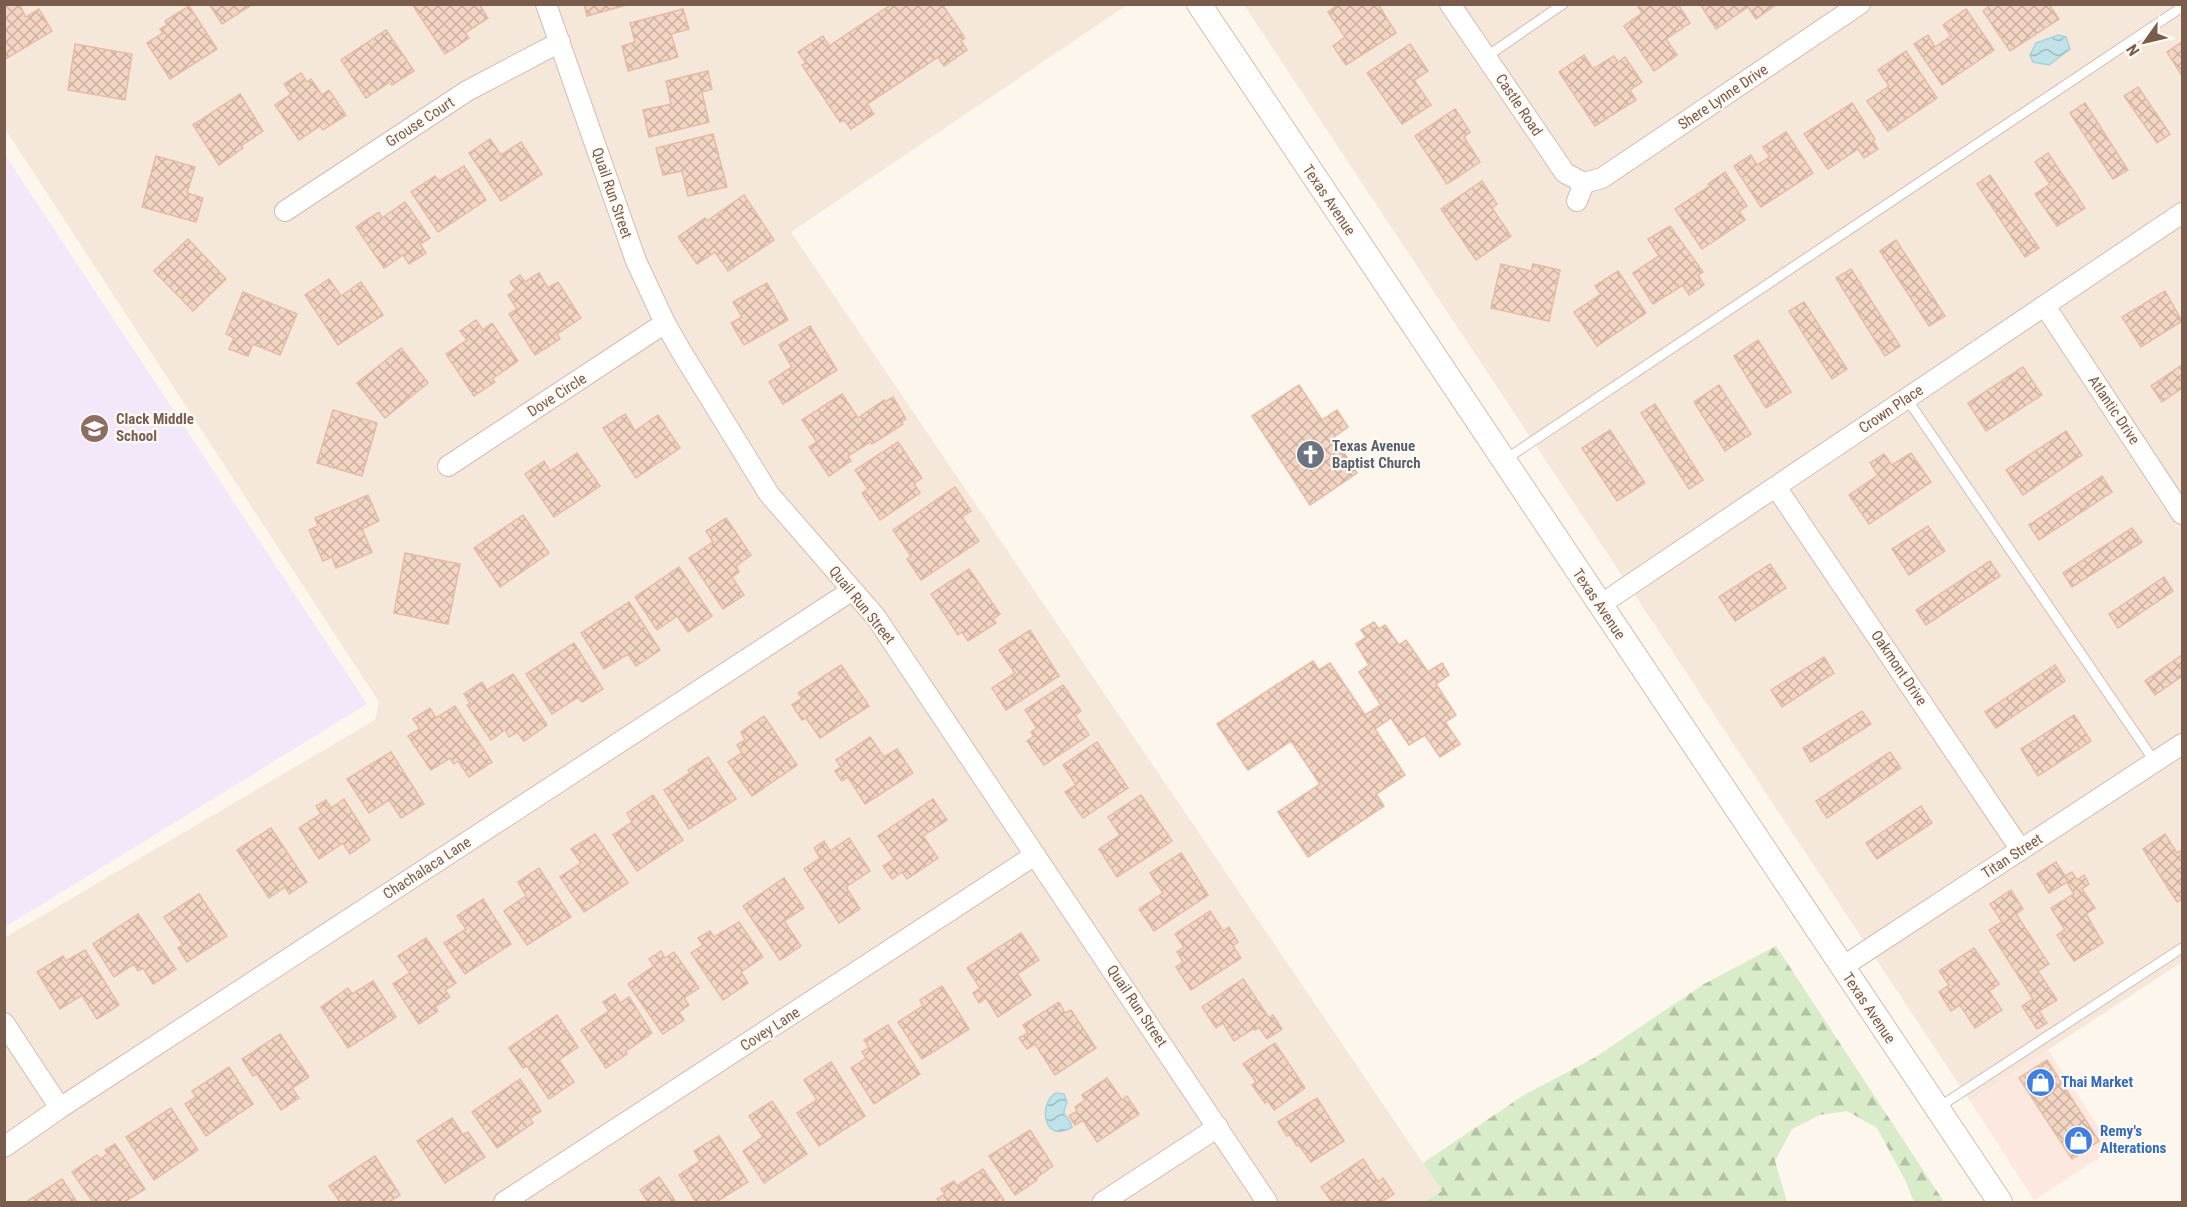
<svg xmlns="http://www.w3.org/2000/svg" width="2187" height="1207" font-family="'Roboto Condensed',sans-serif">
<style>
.residential{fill:#f5e8da}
.commercial{fill:#fde8e0}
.education{fill:#f3e8fa}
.forest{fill:url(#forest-firs)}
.water{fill:url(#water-waves);stroke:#a5d3da;stroke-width:1.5}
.building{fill:url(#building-cross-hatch);stroke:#e6bba3;stroke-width:1.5}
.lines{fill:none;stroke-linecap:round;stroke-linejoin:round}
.service-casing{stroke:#d1beb0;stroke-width:11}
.minor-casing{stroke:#d1beb0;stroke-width:22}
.tertiary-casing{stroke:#d1beb0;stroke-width:26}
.service{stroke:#fff;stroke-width:9}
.minor{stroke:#fff;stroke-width:20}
.tertiary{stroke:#fff;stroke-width:24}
.labels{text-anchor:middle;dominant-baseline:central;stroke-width:4.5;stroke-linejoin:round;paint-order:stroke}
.street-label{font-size:15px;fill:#7a5c4d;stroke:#fffaf3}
.education-label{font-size:15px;font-weight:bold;fill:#785e54;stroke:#fffaf3;text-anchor:start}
.worship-label{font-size:15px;font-weight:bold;fill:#5b616d;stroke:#fffaf3;text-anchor:start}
.shop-label{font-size:15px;font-weight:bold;fill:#366cbe;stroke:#fffaf3;text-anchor:start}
</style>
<defs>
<pattern id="forest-firs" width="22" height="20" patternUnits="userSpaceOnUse" patternTransform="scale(1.5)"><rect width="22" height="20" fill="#d8ecc9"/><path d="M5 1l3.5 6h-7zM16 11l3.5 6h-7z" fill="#b4c2a5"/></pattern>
<pattern id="water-waves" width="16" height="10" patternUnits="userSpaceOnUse" patternTransform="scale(1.5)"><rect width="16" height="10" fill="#bfe3e8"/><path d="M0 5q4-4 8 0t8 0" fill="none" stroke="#a0bbbe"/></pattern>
<pattern id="building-cross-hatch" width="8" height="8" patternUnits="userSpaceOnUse" patternTransform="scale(1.5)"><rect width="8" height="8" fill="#f3d5c3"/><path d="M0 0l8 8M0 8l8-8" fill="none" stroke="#cab0a1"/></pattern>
</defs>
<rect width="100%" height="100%" fill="#fdf6ec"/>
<g class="residential">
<polygon points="5,5 1127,5 791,232 1442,1191 1424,1202 5,1202 4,938 375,720 379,702 5,129"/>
<polygon points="1244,5 2182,5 2182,962 1970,1101"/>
</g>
<polygon class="commercial" points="2048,1050 2113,1149 2034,1200 1970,1101"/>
<polygon class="education" points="4,153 367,704 5,927 4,927"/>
<polygon class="forest" points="1776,946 1944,1202 1914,1202 1905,1180 1877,1128 1847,1111 1820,1115 1792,1129 1775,1161 1787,1202 1424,1202 1442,1191 1423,1163 1524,1095 1594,1058 1704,984"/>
<g class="water">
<polygon points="2058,35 2066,37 2070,49 2049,65 2033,62 2030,55 2036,43"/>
<path d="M1056 1093 1064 1094 1067 1102C1059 1121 1069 1113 1072 1127 1043 1145 1038 1103 1056 1093Z"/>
</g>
<g class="building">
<polygon points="4,4 19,4 26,17 39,9 52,31 4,60"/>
<polygon points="209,4 253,4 222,24"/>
<polygon points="412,4 479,4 488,18 465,33 469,38 445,54"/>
<polygon points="584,4 630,4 587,16"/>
<polygon points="892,4 942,4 965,38 961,41 967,50 944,66 938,57 867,104 874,114 851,129 844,120 840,122 802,65 806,63 798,52 823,36 829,46"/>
<polygon points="1339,4 1378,4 1396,33 1346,65 1333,46 1345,37 1328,12"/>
<polygon points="1642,4 1678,4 1690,23 1666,39 1677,55 1654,71 1624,26 1642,13 1638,7"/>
<polygon points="1700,4 1777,4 1756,19 1748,7 1716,29"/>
<polygon points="1992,4 2049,4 2059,19 2010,51 1983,11"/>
<polygon points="189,6 217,49 170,79 147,43 163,33 160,29 167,25 165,21"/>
<polygon points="683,9 689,29 671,34 678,57 628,71 622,46 635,42 630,23"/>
<polygon points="1966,9 1994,50 1942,85 1914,44 1928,35 1935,47 1951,36 1943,25"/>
<polygon points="386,30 414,71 392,85 390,82 366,98 341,60"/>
<polygon points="2182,42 2182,76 2167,52"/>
<polygon points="75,44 132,54 125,100 68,90"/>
<polygon points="1410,44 1428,71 1414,80 1431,105 1402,124 1367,73"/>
<polygon points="1906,51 1937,98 1888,131 1867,101 1889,86 1878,70"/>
<polygon points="1584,55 1593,69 1614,56 1618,62 1625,57 1642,82 1630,90 1636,100 1595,126 1559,72"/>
<polygon points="708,71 712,89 702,92 709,122 649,137 643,110 671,104 666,81"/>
<polygon points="301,73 307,82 311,79 322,95 329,90 346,115 323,130 320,126 299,140 275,105 291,94 284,84"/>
<polygon points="2138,87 2170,134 2157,143 2124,96"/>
<polygon points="240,94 263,131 241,146 243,148 219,165 193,125"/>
<polygon points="1852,103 1875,139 1873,141 1878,149 1864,158 1858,149 1828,169 1804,134"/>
<polygon points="2085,103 2128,170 2113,179 2070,113"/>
<polygon points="1455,109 1470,132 1464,137 1480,162 1447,184 1415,136"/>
<polygon points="1786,132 1813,173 1761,207 1734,166 1751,155 1757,165 1770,157 1763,147"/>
<polygon points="713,134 727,187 688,196 682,171 663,175 656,148"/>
<polygon points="490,139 501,155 521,142 542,174 501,201 469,153"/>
<polygon points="2048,153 2085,208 2057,226 2035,194 2050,184 2035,162"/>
<polygon points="156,156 195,167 187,193 203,198 196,222 142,207"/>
<polygon points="464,166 486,200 438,232 411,192 435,176 439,181"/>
<polygon points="1725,172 1747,206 1739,211 1745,220 1702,249 1675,209 1710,186 1708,184"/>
<polygon points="1990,175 2039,248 2025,257 1977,184"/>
<polygon points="1482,181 1497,204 1492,208 1511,236 1476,260 1441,209"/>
<polygon points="744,195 774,240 728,271 715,252 697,264 678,237 705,218 707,221"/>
<polygon points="405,202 430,238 420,244 426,253 409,264 403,255 384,268 356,227 379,212 382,218"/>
<polygon points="1670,226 1703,272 1698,275 1704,285 1689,295 1683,285 1653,304 1633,273 1659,256 1648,239"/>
<polygon points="188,239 226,279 193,311 154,271"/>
<polygon points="1896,240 1945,316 1929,326 1880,251"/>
<polygon points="1501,264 1531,271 1533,264 1560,270 1549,321 1491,308"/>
<polygon points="1851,269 1900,346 1885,356 1836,278"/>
<polygon points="1618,271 1646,313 1597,346 1574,312 1601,294 1595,286"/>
<polygon points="539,273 548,288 558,282 581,318 557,334 560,339 535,355 509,314 517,309 508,295 516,290 510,282 520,275 525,282"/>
<polygon points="329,279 341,296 361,282 383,315 338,345 305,295"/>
<polygon points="767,283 788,320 744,345 731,323 742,317 733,302"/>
<polygon points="2165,291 2182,321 2141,347 2122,317"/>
<polygon points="243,292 297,314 280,355 253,344 248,356 229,349 234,338 226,334"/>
<polygon points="1804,302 1847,369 1832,379 1789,311"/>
<polygon points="476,320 483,330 492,323 518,361 492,379 495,382 474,396 446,354 467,340 460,331"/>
<polygon points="810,326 837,370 783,404 769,382 792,367 779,345"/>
<polygon points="1758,340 1791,392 1766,408 1734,356"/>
<polygon points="401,348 428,383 385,418 357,383"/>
<polygon points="2182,365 2182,388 2162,402 2151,386"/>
<polygon points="2023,367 2042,395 1986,431 1968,403"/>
<polygon points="1299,385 1322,420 1337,410 1348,427 1334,437 1357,473 1310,505 1252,416"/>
<polygon points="1719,385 1751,434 1725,451 1694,402"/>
<polygon points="842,394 858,418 884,400 885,402 893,397 906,419 901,422 903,424 872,444 870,442 848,456 851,461 829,476 809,447 817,442 802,420"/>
<polygon points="1655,404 1703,480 1689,489 1641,413"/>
<polygon points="333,410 377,423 362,476 317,463"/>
<polygon points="625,414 635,431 658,415 680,448 636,478 603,428"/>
<polygon points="1610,430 1645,483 1617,501 1582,448"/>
<polygon points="2066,431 2082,455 2023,495 2006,470"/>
<polygon points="898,442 922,478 914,483 920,493 880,520 862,493 868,489 855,470"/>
<polygon points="577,453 600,486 554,517 525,474 544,461 550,471"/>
<polygon points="1911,453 1931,482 1869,524 1849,495 1878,475 1870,463 1884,454 1892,465"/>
<polygon points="2102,476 2112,492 2039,540 2029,525"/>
<polygon points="955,487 971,511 962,517 979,541 921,580 907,559 911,556 893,530"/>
<polygon points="368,495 379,521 362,529 372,552 336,568 332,557 323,561 309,530 318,526 315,518"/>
<polygon points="523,515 549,553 500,587 474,548"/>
<polygon points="726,518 751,555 736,566 739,572 732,577 744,595 723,609 689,558 713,542 706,531"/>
<polygon points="1928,526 1945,551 1909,575 1892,549"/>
<polygon points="2132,528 2142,542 2072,587 2063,573"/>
<polygon points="405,553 460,564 448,624 394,613"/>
<polygon points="1990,561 2000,576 1926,625 1916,610"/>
<polygon points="1770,564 1786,588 1735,621 1719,597"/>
<polygon points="679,567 712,616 688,632 677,616 657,630 635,597"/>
<polygon points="969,569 1000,614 993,619 996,623 968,641 962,632 958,635 931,594"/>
<polygon points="2164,577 2173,591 2118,628 2109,614"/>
<polygon points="629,602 660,650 636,666 628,654 604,669 581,633"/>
<polygon points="1374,622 1379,629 1385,625 1399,645 1406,640 1428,672 1442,663 1449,675 1436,684 1456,715 1445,722 1460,744 1440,757 1425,735 1409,745 1391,718 1375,729 1405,775 1376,794 1384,806 1308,857 1278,812 1320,784 1291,741 1248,770 1217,724 1313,661 1319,670 1330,663 1365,715 1381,705 1359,672 1369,665 1356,644 1366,637 1361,630"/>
<polygon points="1030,630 1059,676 1006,710 992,688 1015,673 999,650"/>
<polygon points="574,643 603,689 582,702 578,697 552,714 526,674"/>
<polygon points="2182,655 2182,676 2155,695 2145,681"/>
<polygon points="1824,657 1834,673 1782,707 1771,690"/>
<polygon points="841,665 869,706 820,738 806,718 802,720 792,705 802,698 798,693"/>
<polygon points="2055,665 2065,681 1996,728 1985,712"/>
<polygon points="513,674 547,725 524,741 517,732 509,737 505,730 491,740 467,705 470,703 464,694 482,682 487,690"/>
<polygon points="1063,685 1081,711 1075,715 1089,735 1044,765 1027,741 1034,736 1031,732 1037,728 1025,710"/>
<polygon points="455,706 492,762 469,777 458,761 454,764 450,758 431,770 408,736 420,729 413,719 430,708 436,718"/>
<polygon points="1862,711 1871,724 1811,762 1803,748"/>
<polygon points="2074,715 2091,741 2038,776 2021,749"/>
<polygon points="764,716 797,765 752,796 728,762 742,753 737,745 745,740 741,732"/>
<polygon points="870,737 884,757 897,749 913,773 865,804 848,777 842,781 835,771 841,767 836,760"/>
<polygon points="1097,742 1128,788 1083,818 1065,792 1076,785 1063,765"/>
<polygon points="391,752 424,804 401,818 389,800 369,813 347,779"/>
<polygon points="1890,752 1901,768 1827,818 1816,801"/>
<polygon points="708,757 736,799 689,829 664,790 690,773 688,770"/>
<polygon points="653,795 683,840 637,871 613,835 632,822 627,813"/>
<polygon points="1141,795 1172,841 1117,877 1099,849 1120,835 1108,817"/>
<polygon points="344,799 370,840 350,854 343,843 319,859 299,828 321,814 316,806 326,800 331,808"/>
<polygon points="933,799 947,820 923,836 938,858 907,879 902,872 892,879 883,866 894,859 878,836"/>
<polygon points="1921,806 1932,823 1877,859 1866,843"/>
<polygon points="271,828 307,882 289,894 285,887 269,898 237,850"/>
<polygon points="595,834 628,883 584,912 560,877 581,863 571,849"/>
<polygon points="2165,834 2177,853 2182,850 2182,899 2177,902 2143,849"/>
<polygon points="849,838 870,871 846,887 860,909 839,923 804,869 820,858 814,848 824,841 830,851"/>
<polygon points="1181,853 1208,895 1154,931 1139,909 1163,893 1150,873"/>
<polygon points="2056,862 2065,876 2072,872 2077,880 2084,875 2089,884 2082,889 2095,908 2086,914 2103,943 2074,961 2057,935 2065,930 2051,908 2074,894 2067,882 2049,893 2037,874"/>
<polygon points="539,868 571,917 527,945 504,911 526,896 518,882"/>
<polygon points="784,878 804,908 784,921 801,946 780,960 743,906"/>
<polygon points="2011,890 2023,909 2016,914 2049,964 2038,971 2057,1000 2039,1011 2047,1023 2037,1029 2022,1006 2033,999 1989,930 2002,922 1990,904"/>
<polygon points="199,894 227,936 187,962 178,948 183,945 164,917"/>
<polygon points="483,899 511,944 465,974 444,943 466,929 457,916"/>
<polygon points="1210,911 1223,931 1229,927 1238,942 1233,946 1241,958 1191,990 1176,967 1183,962 1177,952 1184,947 1175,934"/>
<polygon points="138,914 176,969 153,984 143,968 138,971 134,964 114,977 93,944"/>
<polygon points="739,922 763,957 741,972 748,983 723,1000 691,953 703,945 698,938 710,931 714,937"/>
<polygon points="1021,933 1039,960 1017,974 1031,995 998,1017 986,998 979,1003 973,993 980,988 967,968"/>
<polygon points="426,938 456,983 445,990 450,997 435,1007 438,1011 419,1024 393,984 410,973 398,956"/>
<polygon points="1974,948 1999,984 1989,991 2002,1010 1975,1028 1960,1005 1951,1011 1939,992 1949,985 1939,971"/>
<polygon points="85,950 119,1005 97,1019 82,995 60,1009 37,972 63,956 66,961"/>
<polygon points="661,951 665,958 674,952 699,988 684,998 689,1005 679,1012 684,1020 663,1034 628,984 654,966 649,959"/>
<polygon points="1243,979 1269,1018 1273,1015 1282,1029 1267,1039 1259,1027 1255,1030 1254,1028 1234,1041 1223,1023 1216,1028 1202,1007"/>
<polygon points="373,981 396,1017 348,1048 321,1007 348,988 352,994"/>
<polygon points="942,986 969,1029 922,1059 898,1022 923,1006 920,1000"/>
<polygon points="615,994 620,1003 629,997 652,1033 625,1052 627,1054 606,1068 581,1030 609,1011 603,1002"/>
<polygon points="1059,1002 1065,1013 1071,1010 1096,1048 1055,1075 1035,1044 1027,1049 1019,1038 1028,1033 1023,1025"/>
<polygon points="557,1015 578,1047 559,1060 574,1082 549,1099 527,1066 523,1068 509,1048"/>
<polygon points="888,1025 920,1074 874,1104 851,1068 866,1058 862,1052 869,1047 864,1040"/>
<polygon points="280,1034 309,1077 292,1088 299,1098 281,1110 257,1074 253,1076 242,1059"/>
<polygon points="1275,1043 1305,1088 1274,1110 1268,1101 1265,1103 1252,1085 1256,1082 1243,1064"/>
<polygon points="2047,1060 2099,1141 2072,1159 2019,1078"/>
<polygon points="831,1062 865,1116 819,1146 797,1113 817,1100 804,1080"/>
<polygon points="229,1067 253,1104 206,1136 185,1104 196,1097 192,1091"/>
<polygon points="1107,1078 1122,1100 1127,1096 1139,1114 1097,1142 1083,1120 1075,1125 1069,1116 1077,1111 1075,1107 1085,1100 1082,1095"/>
<polygon points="520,1079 541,1111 530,1118 533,1123 497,1148 472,1112"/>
<polygon points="1317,1098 1344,1141 1311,1162 1299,1145 1297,1146 1290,1135 1287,1136 1278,1122"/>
<polygon points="772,1101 807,1154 764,1183 743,1151 763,1137 749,1116"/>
<polygon points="171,1108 198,1150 154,1180 126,1137"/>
<polygon points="452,1118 463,1135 468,1132 485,1157 445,1183 417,1141"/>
<polygon points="1030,1130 1053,1166 1036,1178 1037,1180 1015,1195 989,1156"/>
<polygon points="719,1136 748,1182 716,1202 696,1202 679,1175 700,1161 694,1151"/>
<polygon points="115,1144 145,1189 124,1202 93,1202 72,1172 97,1155 100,1159 108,1154 105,1150"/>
<polygon points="375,1156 400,1195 389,1202 340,1202 329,1186"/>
<polygon points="1363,1159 1378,1182 1383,1178 1394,1194 1381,1202 1341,1202 1340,1200 1332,1202 1321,1187"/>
<polygon points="983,1169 1004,1200 1001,1202 939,1202 937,1199 945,1194 941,1189 954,1181 957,1186"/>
<polygon points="659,1177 676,1202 648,1202 640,1190"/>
<polygon points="62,1179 77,1202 26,1202"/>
</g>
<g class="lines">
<defs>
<g id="service">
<polyline points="1486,57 1563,4"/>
<polyline points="1907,399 2155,762"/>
<polyline points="1506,459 2182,7"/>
<polyline points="1939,1107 2182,948"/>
</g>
<g id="minor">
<polyline points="546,4 636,261 665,323 681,351 769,494 875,616 1267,1202"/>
<polyline points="1450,4 1565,173 1584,183 1577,201"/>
<polyline points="1584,183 1602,178 1860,4"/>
<polyline points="285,211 467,91 560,42"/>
<polyline points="2045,306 2182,514"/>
<polyline points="448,466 665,323"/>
<polyline points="1776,487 2021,850"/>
<polyline points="1600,605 2182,213"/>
<polyline points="1842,967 2182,744"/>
<polyline points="4,1023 60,1108"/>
<polyline points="4,1147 60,1108 851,591"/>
<polyline points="504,1202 1035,855"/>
<polyline points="1103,1202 1218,1127"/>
</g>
<polyline id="tertiary" points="1199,4 2000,1202"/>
</defs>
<use href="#service" class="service-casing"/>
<use href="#minor" class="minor-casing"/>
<use href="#tertiary" class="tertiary-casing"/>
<use href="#service" class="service"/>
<use href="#minor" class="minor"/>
<use href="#tertiary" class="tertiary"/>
</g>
<defs>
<symbol id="school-disc" viewBox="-11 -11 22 22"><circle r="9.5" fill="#8d6e63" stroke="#fffaf3"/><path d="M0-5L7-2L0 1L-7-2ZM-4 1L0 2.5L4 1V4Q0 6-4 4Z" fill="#fff"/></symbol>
<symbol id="church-disc" viewBox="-11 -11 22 22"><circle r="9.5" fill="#6b7280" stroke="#fffaf3"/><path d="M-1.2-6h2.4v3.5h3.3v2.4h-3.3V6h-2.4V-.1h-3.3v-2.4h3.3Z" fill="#fff"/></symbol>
<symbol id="shop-disc" viewBox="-11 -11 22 22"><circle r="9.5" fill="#3f7fe0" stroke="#fffaf3"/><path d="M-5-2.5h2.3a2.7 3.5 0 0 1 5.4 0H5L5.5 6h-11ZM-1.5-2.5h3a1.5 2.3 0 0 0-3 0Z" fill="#fff"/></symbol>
</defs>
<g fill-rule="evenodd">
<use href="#school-disc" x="78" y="412" width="33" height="33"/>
<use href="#church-disc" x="1294" y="438" width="33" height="33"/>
<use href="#shop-disc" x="2024" y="1066" width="33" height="33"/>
<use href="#shop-disc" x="2062" y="1124" width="33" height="33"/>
</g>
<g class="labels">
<g class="street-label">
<text transform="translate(1723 97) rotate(-34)">Shere Lynne Drive</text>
<text transform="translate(1519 105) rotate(56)">Castle Road</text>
<text transform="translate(420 122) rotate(-33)">Grouse Court</text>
<text transform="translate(612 193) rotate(71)">Quail Run Street</text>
<text transform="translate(1329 200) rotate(56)">Texas Avenue</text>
<text transform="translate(557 395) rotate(-33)">Dove Circle</text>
<text transform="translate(1891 409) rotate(-34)">Crown Place</text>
<text transform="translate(2114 410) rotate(56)">Atlantic Drive</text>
<text transform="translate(1599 604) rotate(56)">Texas Avenue</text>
<text transform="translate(862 605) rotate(51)">Quail Run Street</text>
<text transform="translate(1899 668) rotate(56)">Oakmont Drive</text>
<text transform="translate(2012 856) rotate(-33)">Titan Street</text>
<text transform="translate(427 868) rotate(-33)">Chachalaca Lane</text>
<text transform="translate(1137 1006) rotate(56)">Quail Run Street</text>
<text transform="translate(1869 1008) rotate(56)">Texas Avenue</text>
<text transform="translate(770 1029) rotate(-33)">Covey Lane</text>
</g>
<g class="education-label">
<text x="116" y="419">Clack Middle<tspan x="116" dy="17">School</tspan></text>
</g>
<g class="worship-label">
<text x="1332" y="446">Texas Avenue<tspan x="1332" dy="17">Baptist Church</tspan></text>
</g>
<g class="shop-label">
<text x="2061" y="1082">Thai Market</text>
<text x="2100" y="1131">Remy's<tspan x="2100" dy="17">Alterations</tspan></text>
</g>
</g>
<rect width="2187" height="1207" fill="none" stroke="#7a5c4d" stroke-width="12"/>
<g transform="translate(2145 42) rotate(236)" stroke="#fffaf3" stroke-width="4.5" paint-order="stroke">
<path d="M0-4.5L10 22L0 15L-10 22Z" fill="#7a5c4d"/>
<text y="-9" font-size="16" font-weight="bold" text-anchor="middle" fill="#7a5c4d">N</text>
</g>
</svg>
